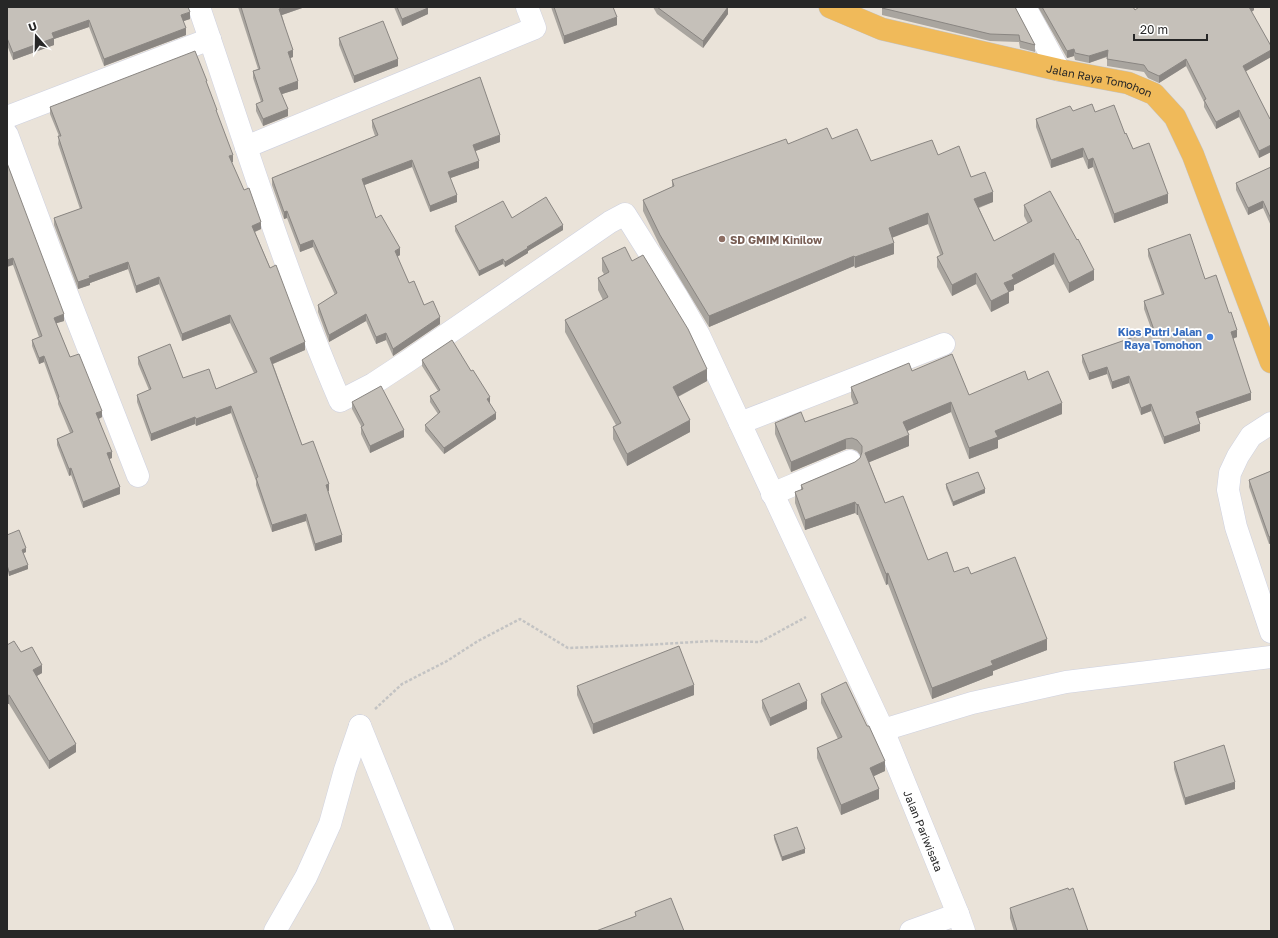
<svg xmlns="http://www.w3.org/2000/svg" width="1278" height="938" font-family="'Golos Text',sans-serif">
<style>
.lines{fill:none;stroke-linecap:round;stroke-linejoin:round}
.minor-casing{stroke:#ced1e0;stroke-width:23}
.trunk-casing{stroke:#c3c3c3;stroke-width:23}
.path{stroke:#c3c3c3;stroke-width:2.5;stroke-dasharray:3 2;stroke-linecap:butt}
.minor{stroke:#fff;stroke-width:22}
.trunk{stroke:#f0ba5a;stroke-width:22}
.wall{fill:#a9a59f}
.shaded-wall{fill:#8a8682}
.building{fill:#c5c0b9;stroke:#8a8682}
.education-dot{fill:#8d6e63;stroke:#fff;stroke-width:1.5}
.shop-dot{fill:#3f7fe0;stroke:#fff;stroke-width:1.5}
.labels{text-anchor:middle;dominant-baseline:central;stroke-width:3.5;stroke-linejoin:round;paint-order:stroke}
.street-label{font-size:11px;fill:#272727;stroke:#fff}
.education-label{font-size:11px;font-weight:bold;fill:#785e54;stroke:#fff;text-anchor:start}
.shop-label{font-size:11px;font-weight:bold;fill:#366cbe;stroke:#fff;text-anchor:end}
</style>
<rect width="100%" height="100%" fill="#eae3d9"/>
<g class="lines">
<defs>
<g id="minor">
<path id="s1" d="M199 7C244 139 285 273 340 401L373 384 408 361 610 222 625 214 676 295 699 335 883 730 958 914 964 931"/>
<polyline points="1025,7 1059,70"/>
<polyline points="7,117 210,39"/>
<polyline points="7,134 55,263 138,476"/>
<polyline points="246,147 535,28 527,7"/>
<polyline points="740,423 944,344"/>
<polyline points="1271,423 1251,436 1238,456 1230,473 1228,490 1236,527 1271,632"/>
<polyline points="772,494 850,461"/>
<polyline points="360,726 443,931"/>
<polyline points="883,730 972,703 1066,682 1271,657"/>
<polyline points="275,931 306,877 330,824 345,770 360,726"/>
<polyline points="911,931 958,914"/>
</g>
<g id="trunk">
<path id="s2" d="M830 7 882 29 1059 70 1128 83 1154 94 1175 117 1193 155 1271 362"/>
</g>
</defs>
<use href="#minor" class="minor-casing"/>
<use href="#trunk" class="trunk-casing"/>
<polyline class="path" points="375,709 402,684 447,661 478,641 520,619 568,648 645,645 711,641 760,642 806,617"/>
<use href="#minor" class="minor"/>
<use href="#trunk" class="trunk"/>
</g>
<g class="wall">
<polygon points="7,7 190,19 183,21 186,35 104,66 89,27 54,39 54,45 13,60 7,45"/>
<polygon points="238,7 305,7 282,15 293,57 290,58 298,89 282,94 288,116 263,126 256,111 256,104 261,102 253,78 253,71 258,69"/>
<polygon points="394,7 428,7 428,14 402,26"/>
<polygon points="551,7 613,7 617,25 564,44"/>
<polygon points="653,7 727,7 728,14 703,48 657,14"/>
<polygon points="1015,7 1035,45 1035,52 1020,48 1019,42 990,41 882,15 882,8"/>
<polygon points="1038,7 1133,7 1135,10 1254,7 1254,10 1251,12 1271,46 1271,57 1245,71 1270,119 1271,119 1271,152 1259,158 1239,117 1216,129 1204,107 1204,102 1186,66 1159,83 1148,78 1144,72 1107,66 1107,57 1089,63 1075,60 1074,56 1067,58"/>
<polygon points="339,38 398,66 354,83 339,45"/>
<polygon points="207,84 233,162 231,162 261,229 255,232 305,350 273,364 302,445 329,491 328,491 342,542 315,551 306,521 272,532 256,485 256,481 231,413 196,426 195,424 151,441 137,402 137,395 149,390 138,364 138,357 183,378 216,389 254,373 230,323 182,341 159,284 136,293 128,269 90,283 90,285 78,289 54,225 54,218 80,209 58,144 59,136 50,114 50,107"/>
<polygon points="1073,111 1095,112 1125,134 1133,149 1168,203 1114,223 1093,167 1088,169 1083,157 1051,168 1036,127 1036,119"/>
<polygon points="372,120 500,142 475,151 479,168 450,178 457,202 430,212 412,167 364,185 376,218 400,255 397,257 409,283 424,305 440,324 393,356 386,340 376,344 366,321 329,342 318,312 318,305 335,295 313,247 300,252 287,218 284,219 272,185 272,178 375,136 372,127"/>
<polygon points="832,139 871,161 938,155 971,177 993,202 979,208 994,241 1028,224 1024,216 1024,205 1094,280 1069,293 1054,264 1014,285 1014,290 1009,292 1009,303 991,312 976,284 952,296 937,267 937,257 940,255 928,224 892,237 894,254 855,268 854,266 709,327 660,246 643,211 643,200 672,187 672,180 788,144"/>
<polygon points="7,163 64,321 56,323 70,357 102,417 99,419 112,458 109,459 120,494 83,508 71,475 69,476 57,445 57,439 70,433 58,404 58,401 44,362 39,364 32,346 32,340 39,337 13,265"/>
<polygon points="1271,167 1271,226 1263,208 1248,215 1236,190 1236,183"/>
<polygon points="512,218 563,230 528,251 528,253 505,267 503,264 479,276 455,231 455,226"/>
<polygon points="1148,249 1205,279 1237,337 1233,339 1251,400 1198,418 1200,431 1164,444 1151,411 1141,415 1129,383 1112,389 1107,374 1089,380 1082,362 1082,355 1152,331 1144,309 1144,301 1162,295 1148,256"/>
<polygon points="602,258 632,261 707,381 678,397 690,432 627,466 613,439 613,427 616,425 565,332 565,320 603,300 598,290 598,278 604,274 602,271"/>
<polygon points="422,360 490,403 490,404 496,419 444,454 425,431 425,425 438,414 430,402 430,396 438,391 422,366"/>
<polygon points="912,371 969,395 1028,380 1062,414 998,440 998,448 969,459 951,412 907,431 909,446 869,462 885,503 928,560 954,572 971,574 1047,650 993,671 993,675 932,699 888,584 886,585 858,515 857,515 855,513 805,530 795,503 795,492 801,490 801,485 855,462 860,458 861,456 857,451 852,449 846,449 791,472 775,434 775,423 805,422 854,405 851,397 851,387"/>
<polygon points="352,402 404,437 370,453 361,434 361,426 352,409"/>
<polygon points="1271,471 1271,543 1269,544 1249,487 1249,480"/>
<polygon points="946,484 985,493 953,506 946,488"/>
<polygon points="7,535 26,552 23,553 28,569 9,576 7,569"/>
<polygon points="21,652 42,673 37,676 76,752 49,769 9,704 7,704"/>
<polygon points="577,686 694,695 593,734 577,695"/>
<polygon points="821,694 885,771 873,776 879,799 841,815 817,758 817,748 838,739 821,703"/>
<polygon points="762,700 807,709 770,726 762,708"/>
<polygon points="1174,762 1235,789 1185,805 1174,769"/>
<polygon points="774,835 805,853 782,861 774,839"/>
<polygon points="1010,908 1088,931 1014,931 1010,918"/>
</g>
<g class="shaded-wall">
<polygon points="285,7 305,7 279,16 279,9"/>
<polygon points="728,7 728,14 703,48 703,41"/>
<polygon points="1249,7 1254,7 1254,10 1249,14"/>
<polygon points="428,8 428,14 402,26 402,19"/>
<polygon points="190,12 190,19 181,22 181,15"/>
<polygon points="617,17 617,25 564,44 564,36"/>
<polygon points="89,20 89,27 54,39 54,45 13,60 13,53 52,33"/>
<polygon points="186,28 186,35 104,66 104,59"/>
<polygon points="1074,49 1074,56 1067,58 1067,51"/>
<polygon points="293,50 293,57 288,59 288,52"/>
<polygon points="1108,50 1108,56 1089,63 1089,56"/>
<polygon points="1271,50 1271,57 1243,73 1243,66"/>
<polygon points="398,59 398,66 354,83 354,76"/>
<polygon points="1186,59 1186,66 1159,83 1159,76"/>
<polygon points="298,81 298,89 279,95 279,88"/>
<polygon points="288,109 288,116 263,126 263,119"/>
<polygon points="1239,110 1239,117 1216,129 1216,122"/>
<polygon points="500,135 500,142 473,152 473,145"/>
<polygon points="1271,145 1271,152 1259,158 1259,151"/>
<polygon points="1083,148 1083,157 1051,168 1051,160"/>
<polygon points="233,155 233,162 229,163 229,156"/>
<polygon points="1093,158 1093,167 1088,169 1088,160"/>
<polygon points="412,160 412,167 362,186 362,179"/>
<polygon points="479,161 479,168 448,179 448,172"/>
<polygon points="993,192 993,202 974,209 974,199"/>
<polygon points="1168,194 1168,203 1114,223 1114,214"/>
<polygon points="457,195 457,202 430,212 430,206"/>
<polygon points="1263,201 1263,208 1248,215 1248,208"/>
<polygon points="287,211 287,218 284,219 284,212"/>
<polygon points="928,213 928,224 889,239 889,228"/>
<polygon points="261,222 261,229 252,233 252,226"/>
<polygon points="563,225 563,230 528,251 528,253 505,267 505,262 527,247"/>
<polygon points="313,240 313,247 300,252 300,245"/>
<polygon points="894,243 894,254 855,268 855,257"/>
<polygon points="400,248 400,255 395,258 395,251"/>
<polygon points="1054,253 1054,264 1014,285 1014,290 1009,292 1009,303 991,312 991,301 1012,275"/>
<polygon points="854,256 854,266 709,327 709,316"/>
<polygon points="13,258 13,265 7,267 7,260"/>
<polygon points="503,259 503,264 479,276 479,271"/>
<polygon points="128,262 128,269 90,283 90,285 78,289 78,282 89,276"/>
<polygon points="1094,270 1094,280 1069,293 1069,283"/>
<polygon points="976,273 976,284 952,296 952,285"/>
<polygon points="159,277 159,284 136,293 136,286"/>
<polygon points="64,314 64,321 54,324 54,318"/>
<polygon points="366,314 366,321 329,342 329,335"/>
<polygon points="230,315 230,323 182,341 182,334"/>
<polygon points="440,317 440,324 393,356 393,349"/>
<polygon points="1237,330 1237,337 1231,339 1231,332"/>
<polygon points="386,333 386,340 376,344 376,337"/>
<polygon points="305,342 305,350 270,365 270,358"/>
<polygon points="44,356 44,362 39,364 39,358"/>
<polygon points="1107,367 1107,374 1089,380 1089,373"/>
<polygon points="707,369 707,381 673,399 673,387"/>
<polygon points="1129,376 1129,383 1112,389 1112,382"/>
<polygon points="1251,393 1251,400 1196,419 1196,412"/>
<polygon points="490,397 490,403 487,405 487,399"/>
<polygon points="951,402 951,412 903,433 903,422"/>
<polygon points="1062,403 1062,414 998,440 998,448 969,459 969,448 995,431"/>
<polygon points="1151,404 1151,411 1141,415 1141,408"/>
<polygon points="231,406 231,413 196,426 196,419"/>
<polygon points="102,411 102,417 96,420 96,413"/>
<polygon points="496,413 496,419 444,454 444,448"/>
<polygon points="195,417 195,424 151,441 151,434"/>
<polygon points="690,420 690,432 627,466 627,454"/>
<polygon points="1200,424 1200,431 1164,444 1164,437"/>
<polygon points="404,430 404,437 370,453 370,446"/>
<polygon points="909,435 909,446 865,464 865,453"/>
<polygon points="846,439 846,449 791,472 791,462"/>
<polygon points="112,452 112,458 107,460 107,453"/>
<polygon points="71,468 71,475 69,476 69,469"/>
<polygon points="329,484 329,491 326,492 326,485"/>
<polygon points="120,487 120,494 83,508 83,502"/>
<polygon points="985,489 985,493 953,506 953,502"/>
<polygon points="855,502 855,513 805,530 805,520"/>
<polygon points="858,504 858,515 857,515 857,505"/>
<polygon points="306,514 306,521 272,532 272,525"/>
<polygon points="342,535 342,542 315,551 315,544"/>
<polygon points="1271,536 1271,543 1269,544 1269,537"/>
<polygon points="26,548 26,552 22,554 22,550"/>
<polygon points="28,565 28,569 9,576 9,572"/>
<polygon points="888,573 888,584 886,585 886,574"/>
<polygon points="1047,639 1047,650 993,671 993,675 932,699 932,688 991,661"/>
<polygon points="42,665 42,673 33,678 33,670"/>
<polygon points="694,685 694,695 593,734 593,724"/>
<polygon points="9,695 9,704 7,704 7,696"/>
<polygon points="807,701 807,709 770,726 770,718"/>
<polygon points="76,744 76,752 49,769 49,761"/>
<polygon points="885,761 885,771 870,778 870,768"/>
<polygon points="1235,782 1235,789 1185,805 1185,798"/>
<polygon points="879,789 879,799 841,815 841,805"/>
<polygon points="805,849 805,853 782,861 782,857"/>
</g>
<g class="building">
<polygon points="7,7 188,7 190,12 181,15 186,28 104,59 89,20 52,33 54,38 13,53 7,38"/>
<polygon points="241,7 285,7 279,9 293,50 288,52 298,81 279,88 288,109 263,119 256,104 263,101 253,71 260,69"/>
<polygon points="397,7 428,7 428,8 402,19"/>
<polygon points="554,7 613,7 617,17 564,36"/>
<polygon points="657,7 728,7 703,41"/>
<polygon points="882,7 1015,7 1035,45 1020,41 1019,35 990,34 882,8"/>
<polygon points="1042,7 1133,7 1135,10 1139,7 1249,7 1271,46 1271,50 1243,66 1270,119 1271,119 1271,145 1259,151 1239,110 1216,122 1204,100 1206,99 1186,59 1159,76 1148,71 1144,65 1107,59 1108,50 1089,56 1075,53 1074,49 1067,51"/>
<polygon points="383,21 398,59 354,76 339,38"/>
<polygon points="195,51 207,81 206,81 217,110 216,110 233,155 229,156 244,190 249,188 261,222 252,226 270,268 276,265 305,342 270,358 302,445 313,441 329,484 326,485 342,535 315,544 306,514 272,525 256,478 258,477 231,406 196,419 195,417 151,434 137,395 151,389 138,357 170,344 183,378 209,369 216,389 257,372 230,315 182,334 159,277 136,286 128,262 89,276 90,278 78,282 54,218 82,208 58,136 61,136 50,107"/>
<polygon points="480,77 500,135 473,145 479,161 448,172 457,195 430,206 412,160 362,179 376,218 381,215 400,248 395,251 409,283 414,281 424,305 433,301 440,317 393,349 386,333 376,337 366,314 329,335 318,305 337,293 313,240 300,245 287,211 284,212 272,178 378,135 372,120"/>
<polygon points="1092,104 1095,112 1114,105 1125,134 1126,133 1133,149 1149,143 1168,194 1114,214 1093,158 1088,160 1083,148 1051,160 1036,119 1070,106 1073,111"/>
<polygon points="827,128 832,139 857,129 871,161 932,140 938,155 959,146 971,177 985,172 993,192 974,199 994,241 1032,221 1024,205 1050,191 1077,240 1078,239 1094,270 1069,283 1054,253 1012,275 1014,279 1004,283 1009,292 991,301 976,273 952,285 937,257 943,254 928,213 889,228 894,243 855,257 854,256 709,316 660,235 643,200 674,186 672,180 786,139 788,144"/>
<polygon points="7,163 64,314 54,318 70,357 79,354 102,411 96,413 112,452 107,453 120,487 83,502 71,468 69,469 57,439 73,432 58,398 59,397 44,356 39,358 32,340 42,336 13,258 7,260"/>
<polygon points="1271,167 1271,219 1263,201 1248,208 1236,183"/>
<polygon points="546,197 563,225 527,247 528,248 505,262 503,259 479,271 455,226 503,201 512,218"/>
<polygon points="1190,234 1205,279 1216,275 1229,313 1231,312 1237,330 1231,332 1251,393 1196,412 1200,424 1164,437 1151,404 1141,408 1129,376 1112,382 1107,367 1089,373 1082,355 1154,330 1144,301 1164,294 1148,249"/>
<polygon points="625,247 632,261 643,255 688,329 707,369 673,387 690,420 627,454 613,427 621,423 565,320 608,297 598,278 609,272 602,258"/>
<polygon points="452,340 471,371 473,370 490,397 487,399 496,413 444,448 425,425 440,412 430,396 440,390 422,360"/>
<polygon points="952,354 969,395 1025,371 1028,380 1048,371 1062,403 995,431 998,437 969,448 951,402 903,422 909,435 865,453 885,503 903,496 928,560 947,552 954,572 968,567 971,574 1015,557 1047,639 991,661 993,665 932,688 888,573 886,574 858,504 857,505 855,502 805,520 795,492 803,489 801,485 855,462 860,458 862,452 862,446 857,440 852,438 846,439 791,462 775,423 801,412 805,422 858,403 851,387 909,363 912,371"/>
<polygon points="381,386 404,430 370,446 361,427 364,425 352,402"/>
<polygon points="1271,471 1271,536 1269,537 1249,480"/>
<polygon points="978,472 985,489 953,502 946,484"/>
<polygon points="19,530 26,548 22,550 28,565 9,572 7,565 7,535"/>
<polygon points="14,641 21,652 32,647 42,665 33,670 76,744 49,761 9,695 7,696 7,645"/>
<polygon points="679,646 694,685 593,724 577,686"/>
<polygon points="846,682 867,726 869,726 885,761 870,768 879,789 841,805 817,748 842,737 821,694"/>
<polygon points="799,683 807,701 770,718 762,700"/>
<polygon points="1224,745 1235,782 1185,798 1174,762"/>
<polygon points="797,827 805,849 782,857 774,835"/>
<polygon points="1068,888 1069,890 1073,888 1088,931 1017,931 1010,908"/>
<polygon points="671,898 684,931 596,931 636,916 635,912"/>
</g>
<circle class="education-dot" cx="722" cy="239" r="4"/>
<circle class="shop-dot" cx="1210" cy="337" r="4"/>
<g class="labels">
<g class="street-label">
<text stroke="none"><textPath href="#s2" startOffset="280">Jalan Raya Tomohon</textPath></text>
<text stroke="none"><textPath href="#s1" startOffset="1446">Jalan Pariwisata</textPath></text>
</g>
<g class="education-label">
<text x="730" y="239">SD GMIM Kinilow</text>
</g>
<g class="shop-label">
<text x="1202" y="331">Kios Putri Jalan<tspan x="1202" dy="13">Raya Tomohon</tspan></text>
</g>
</g>
<rect width="1278" height="938" fill="none" stroke="#272727" stroke-width="16"/>
<g transform="translate(36 36) rotate(340)" stroke="#ffffff" stroke-width="3" paint-order="stroke">
<path d="M0-3L7 15L0 10L-7 15Z" fill="#272727"/>
<text y="-6" font-size="11" font-weight="bold" text-anchor="middle" fill="#272727">U</text>
</g>
<path d="M1134 34v6h73v-6" fill="none" stroke="#272727" stroke-width="2"/>
<text x="1140" y="34" font-size="12" fill="#272727" stroke="#ffffff" stroke-width="3" paint-order="stroke">20 m</text>
</svg>
